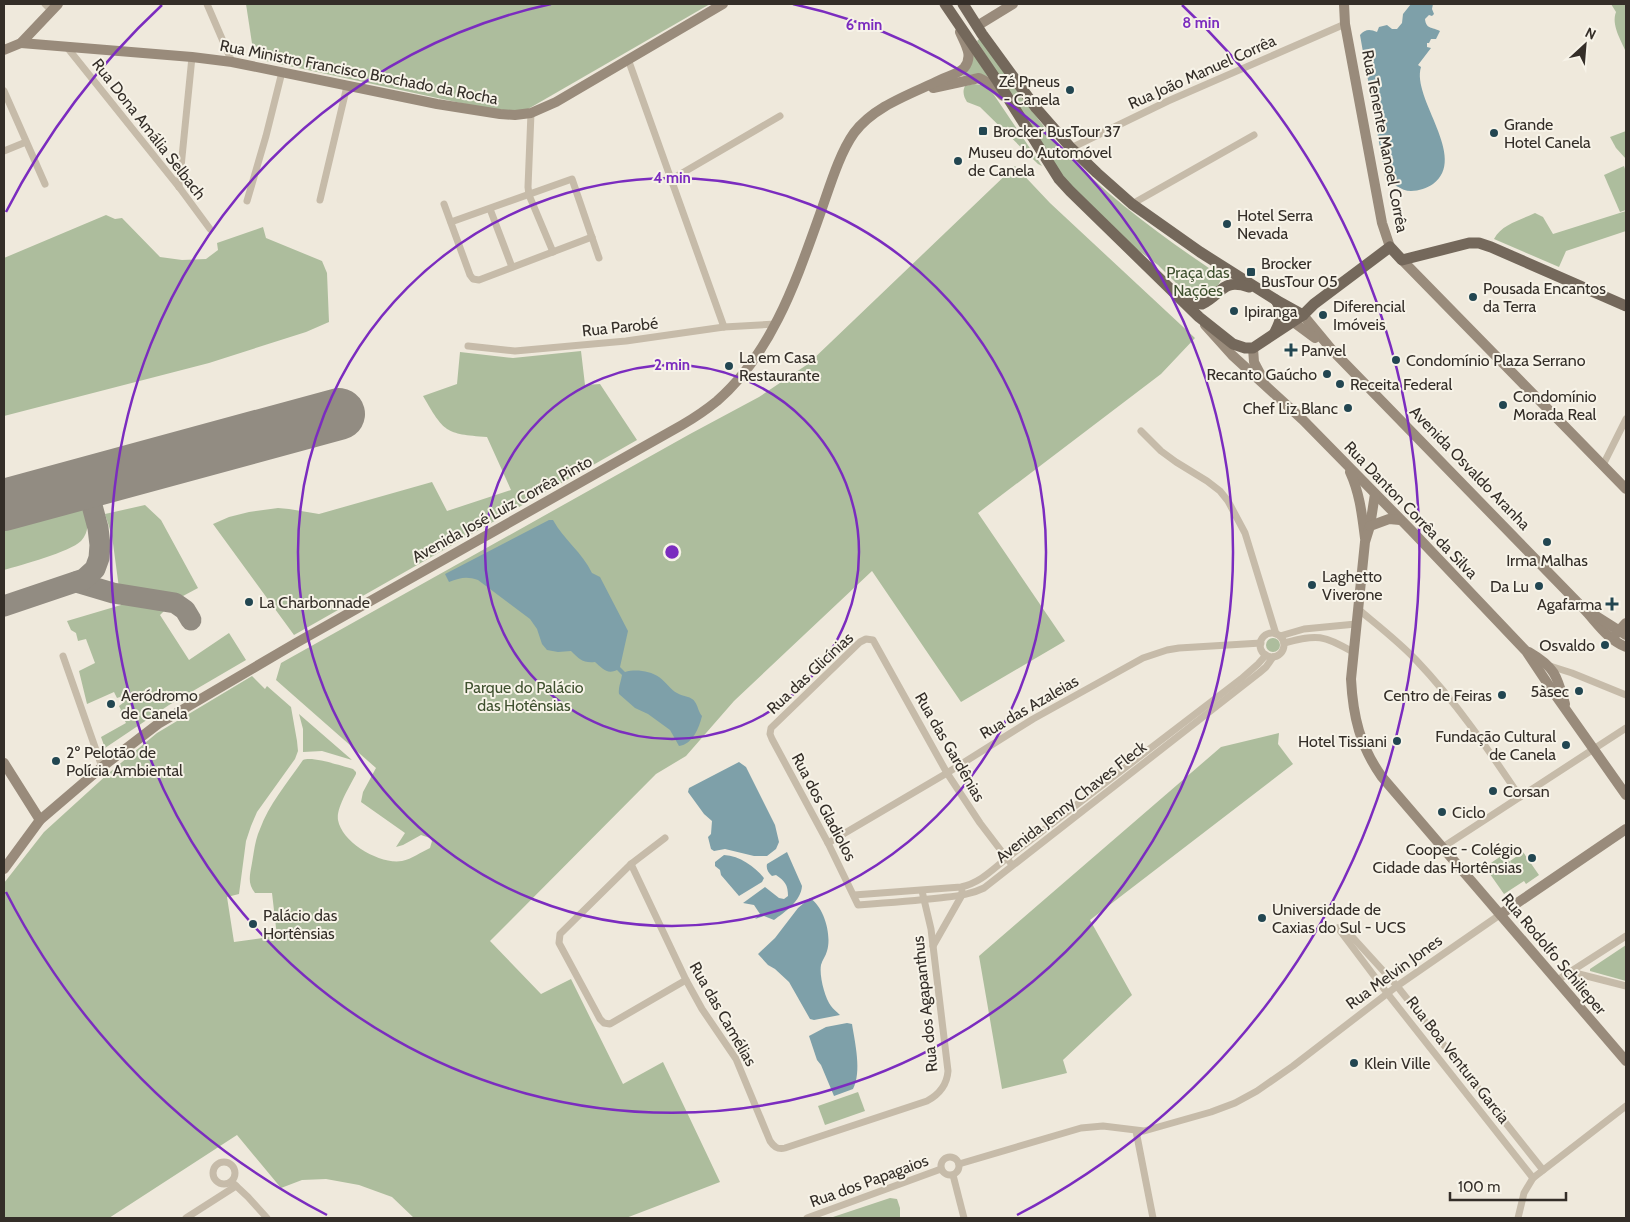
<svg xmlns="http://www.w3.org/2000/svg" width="1630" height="1222" font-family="Cabin,sans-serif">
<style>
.green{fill:#adbd9d}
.water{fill:#7ea0a9}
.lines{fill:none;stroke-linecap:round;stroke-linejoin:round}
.taxiway{stroke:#928c82;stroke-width:21}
.runway{stroke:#928c82;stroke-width:52}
.street{stroke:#c6bba9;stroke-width:7}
.secondary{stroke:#998b7b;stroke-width:10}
.primary{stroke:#74685b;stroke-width:11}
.ring{fill:none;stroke:#7b2cbf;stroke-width:2.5}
.poi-dot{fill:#224651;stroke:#f7f3e8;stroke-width:2}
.labels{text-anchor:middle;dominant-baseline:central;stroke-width:4;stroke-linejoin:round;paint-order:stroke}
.street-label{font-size:16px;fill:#342e28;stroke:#f7f3e8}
.poi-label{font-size:16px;fill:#342e28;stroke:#f7f3e8;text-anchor:start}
.park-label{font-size:16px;fill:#3e502e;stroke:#f7f3e8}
.centre{fill:#7b2cbf;stroke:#f7f3e8;stroke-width:2.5}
.ring-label{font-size:15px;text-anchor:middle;font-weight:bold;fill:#7b2cbf;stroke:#f7f3e8;stroke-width:4;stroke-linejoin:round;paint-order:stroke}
</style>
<rect width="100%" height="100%" fill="#efe9dc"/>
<g class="green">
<polygon points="246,4 710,4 528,109 507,113 266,61 258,56 253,50"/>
<path d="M1611 4H1626V52C1621 40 1611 25 1616 12Z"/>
<path d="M980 38C1007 77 1033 116 1065 151 1109 199 1166 239 1219 275L1221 280 1217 287 1201 300 1191 298 1158 265 1135 248 1061 175 977 41Z"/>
<polygon points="973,53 988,77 977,74 962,76 969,69"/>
<path d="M974 84 983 85 992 92 1042 166 1038 164 980 107 967 102C964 97 962 92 965 86Z"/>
<polygon points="1626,131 1626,159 1616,148 1610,137"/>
<path d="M1015 166 1050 203 1195 338 1161 374 978 513 1065 641 961 702 872 571 734 701 686 756 656 774 490 941 541 994 571 979 623 1084 663 1062 720 1182 626 1218H414L392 1197 359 1185 326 1179 302 1180 281 1188 237 1135 109 1218H4V883L44 832 110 772 157 733 252 676 265 689 267 686 291 707 297 741 298 751 295 759 257 812 251 826 246 841 239 894 227 897 234 942 277 936 272 893H255C247 883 250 875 252 863 254 852 255 840 260 829 269 804 288 782 303 760 313 756 341 766 353 769L356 772V774C350 786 336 808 338 820 342 843 381 865 402 861 412 859 421 852 430 848L432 841 430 838 421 835 403 845 396 847 405 833 361 802 363 792 376 768 276 680 281 663 690 434 759 397 808 364Z"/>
<polygon points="1624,166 1626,172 1626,210 1620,212 1604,175"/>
<path d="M1626 211V231L1566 251 1559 267 1494 239C1502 224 1521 220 1535 213L1543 217 1553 234Z"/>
<polygon points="106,215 115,219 122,218 160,257 182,260 206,259 218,250 217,243 263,227 266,238 322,261 327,273 329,322 306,332 209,363 4,416 4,258"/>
<path d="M581 351 585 385 600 384 637 440 294 635 213 524 229 517 249 512 278 508 289 509 319 514 432 482 447 511 511 490 487 437C445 434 444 432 423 396L457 384 460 352 513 358Z"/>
<path d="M75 503C82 508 87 514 87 523 88 529 86 536 81 541 70 552 21 565 4 570V523Z"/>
<polygon points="145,505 161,520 198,588 183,596 119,588 112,536 105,514"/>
<polygon points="120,598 161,604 166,609 160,615 189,660 229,633 246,660 169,705 105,748 101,737 126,723 120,711 121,710 119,706 123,703 120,697 117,698 114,692 87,704 79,671 95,663 86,639 78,641 76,633 71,630 67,621 121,605"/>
<circle cx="1273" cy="645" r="7"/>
<polygon points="299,714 352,760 322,751 303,752 303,729"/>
<polygon points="1279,733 1278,744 1293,764 1090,920 1132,995 1063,1060 1067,1073 1002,1089 979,956 1221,747"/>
<polygon points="1523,852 1539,875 1526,884 1524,881 1504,894 1485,867 1504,854 1520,875 1510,861"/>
<polygon points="1626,945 1626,981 1590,971 1590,969"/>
<polygon points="858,1092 865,1111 825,1125 818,1106"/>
<polygon points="890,1198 897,1199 900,1208 900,1218 830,1218"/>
</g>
<g class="water">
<path d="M1411 4H1433L1432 9 1434 14 1432 16 1429 15 1425 19C1426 29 1432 27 1440 31L1436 39H1431L1429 43H1427V47L1431 48 1418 65 1421 67C1411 98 1469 158 1433 184 1427 188 1419 191 1411 191 1401 191 1392 183 1385 176L1360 35C1365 29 1370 29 1377 32L1379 27 1387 25 1392 29H1397L1402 23 1403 14Z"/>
<path d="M549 520H553C564 540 582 552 592 573L600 577 628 631 620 667 625 672C636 669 650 671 659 677 666 682 671 690 677 693 683 697 692 696 695 702 698 706 698 711 702 716 699 728 693 744 679 746L670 730 648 714 635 708 619 694C618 687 621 682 622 675L617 670C607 675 602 668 595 662 583 663 580 660 571 651L558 652 547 650 542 644 537 629 530 619 478 580C466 576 460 578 449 582L445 574Z"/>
<polygon points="739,762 746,767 775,825 779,842 776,849 767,856 754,856 725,849 714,851 711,849 708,837 711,834 712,821 704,814 688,792 689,788"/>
<path d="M787 852 802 886C801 901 785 912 774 920L764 916 755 919 760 914 754 905 743 903 765 887 779 898 784 899 788 896C788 885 785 881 776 875L772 876C768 872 766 869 767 864Z"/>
<path d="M724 855C740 856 754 866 764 878L762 882 739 896 721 875 720 870 715 866V862Z"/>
<path d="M810 898C824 907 832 935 827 951 826 956 822 960 821 965 819 976 825 998 831 1006 833 1009 837 1012 840 1015L814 1020 810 1019 789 982 775 969 768 965 758 954 775 938 798 908Z"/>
<path d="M847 1023 852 1024C855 1043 862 1072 853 1089L834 1096 821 1065 817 1060 809 1036 826 1027Z"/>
</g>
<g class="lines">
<g class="taxiway">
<polyline points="76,582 113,593 175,603 185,610 191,620"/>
<polyline points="4,606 84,579 95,569 99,558 100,545 98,528 86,483"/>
</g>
<polyline class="runway" points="4,505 339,414"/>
<g class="street">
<polyline points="45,4 52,11"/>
<polyline points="207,4 232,62"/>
<polyline points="66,46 179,187 210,229"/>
<polyline points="628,59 724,327"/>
<polyline points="4,91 45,184"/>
<polyline points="531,113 528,187 529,195 553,252"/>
<polyline points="1071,148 1168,101 1345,24"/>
<polyline points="4,151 26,142"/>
<polyline points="672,179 780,116"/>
<polyline points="179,187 192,57"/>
<polyline points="320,200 347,86"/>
<polyline points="247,201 266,136 282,72"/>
<polyline points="444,204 470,275 473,279 479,280 592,237"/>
<polyline points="1132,204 1254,135"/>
<polyline points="490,209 512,267"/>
<polyline points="451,222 572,179 599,258"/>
<polyline points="468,346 515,351 626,341 724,327 776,324"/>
<polyline points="1141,431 1161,451 1176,462 1207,481 1220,491 1228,501 1245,533 1276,634"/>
<polyline points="1603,465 1626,419"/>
<path d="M1358 609C1377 625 1398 641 1416 660 1456 702 1488 749 1520 797"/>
<circle cx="1272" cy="645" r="12"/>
<polyline points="1280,636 1304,629 1356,624"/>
<path d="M1284 643C1318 634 1323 635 1353 652"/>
<polyline points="63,656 102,767"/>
<polyline points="1550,666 1572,673 1626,695"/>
<polyline points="665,838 631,864 560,934 559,943 600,1019 604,1023 610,1024 686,980"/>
<polyline points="828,843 947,773 1033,719 1143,658 1167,650 1179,648 1261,643"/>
<polyline points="1443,847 1626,728"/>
<path d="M631 864 686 980 702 1009 736 1059 770 1141C774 1147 778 1150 785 1148L927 1101C940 1094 947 1085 948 1071L931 929 922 891"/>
<path d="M1012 865 980 823 947 773 873 640 866 639 860 642 771 728 770 734 772 739 828 843 858 905C885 903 912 901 939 898 955 896 970 895 984 888L1259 673 1266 667 1273 657"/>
<path d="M854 895 961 887C980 883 992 870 1007 858L1241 679 1258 664 1266 655"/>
<polyline points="1338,928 1346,930 1397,986 1543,1170"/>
<polyline points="1338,928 1387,993 1533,1178"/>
<polyline points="933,946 962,895 962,891"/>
<polyline points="1571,972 1626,986"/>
<polyline points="1556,981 1626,936"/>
<polyline points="1136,1131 1153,1218"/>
<circle cx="950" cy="1166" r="9"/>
<circle cx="224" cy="1173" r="11"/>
<polyline points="959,1164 1081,1128 1103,1126 1144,1131 1211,1112 1235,1103 1257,1091 1293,1066 1397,986 1501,914"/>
<polyline points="953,1175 964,1218"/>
<polyline points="233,1183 248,1197 267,1218"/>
<polyline points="186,1218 236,1186"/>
<polyline points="807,1218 941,1169"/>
<polyline points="1518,1218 1524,1193 1533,1178 1626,1106"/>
</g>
<g class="secondary">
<polyline points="1344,4 1345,24 1382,223 1390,247"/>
<polyline points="977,26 1013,4"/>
<polyline points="21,43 192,57 232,62 437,104 500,114 515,115 531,113 556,102 723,4"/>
<polyline points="4,50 21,43 58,4"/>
<polyline points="933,88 979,78 991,84 1003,96"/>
<polyline points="1402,260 1626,489"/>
<path d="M1303 315 1332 350 1584 609C1598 624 1607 639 1626 647"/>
<polyline points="1292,321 1315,338"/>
<polyline points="1205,325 1232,355 1303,420 1411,530 1526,651 1554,693 1626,795"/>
<polyline points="1253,348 1254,362 1264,381"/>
<path d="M1350 472C1360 494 1362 515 1365 538"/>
<path d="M1375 494 1370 526 1365 542 1351 679C1353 717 1360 746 1382 777L1626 1061"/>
<polyline points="1370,526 1389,519 1400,520"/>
<polyline points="1596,616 1626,635"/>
<polyline points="1615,635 1626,623"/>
<path d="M1529 652C1555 667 1557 676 1565 704"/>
<polyline points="4,763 40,820"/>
<path d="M4 869 40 820 102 767 158 724 296 643 682 425C694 418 706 410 717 401 772 353 796 281 820 214 829 189 839 154 854 133 874 106 911 94 940 80 948 76 958 74 964 68 974 56 965 44 960 32"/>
<polyline points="1501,914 1626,829"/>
</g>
<g class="primary">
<polyline points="945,4 998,82 1059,179 1070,191 1199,317 1233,344 1245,348 1253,348 1303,315 1314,304 1390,247 1402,260 1469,243 1479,243 1491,247 1626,306"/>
<polyline points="963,4 982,34 1036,108 1071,148 1097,173 1132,204 1200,252 1276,300 1303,315"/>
<path d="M1182 295 1196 303 1202 304C1223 294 1221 278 1249 287"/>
<path d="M1275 332C1282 319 1283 312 1276 300"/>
</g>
</g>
<g class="ring">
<circle cx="672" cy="552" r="187"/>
<circle cx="672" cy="552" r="374"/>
<path d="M793 4A561 561 0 1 1 551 4"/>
<path d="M327 1215A748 748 0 0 1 6 892M6 212A748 748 0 0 1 162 5M1182 5A748 748 0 0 1 1017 1215"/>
</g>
<g class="poi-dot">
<circle cx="1070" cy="90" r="5"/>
<rect x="978" y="126" width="10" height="10" rx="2.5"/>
<circle cx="1494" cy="133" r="5"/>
<circle cx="958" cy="161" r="5"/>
<circle cx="1227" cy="224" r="5"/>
<rect x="1246" y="267" width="10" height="10" rx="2.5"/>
<circle cx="1473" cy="297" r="5"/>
<circle cx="1234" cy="311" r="5"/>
<circle cx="1323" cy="315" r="5"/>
<path d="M1288.5 342.5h5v5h5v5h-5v5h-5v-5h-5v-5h5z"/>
<circle cx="1396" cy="360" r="5"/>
<circle cx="729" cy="366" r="5"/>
<circle cx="1327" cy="374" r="5"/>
<circle cx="1340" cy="384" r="5"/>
<circle cx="1503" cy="405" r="5"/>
<circle cx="1348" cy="408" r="5"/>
<circle cx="1547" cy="542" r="5"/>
<circle cx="1312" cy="585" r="5"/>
<circle cx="1539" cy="586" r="5"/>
<circle cx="249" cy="602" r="5"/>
<path d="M1609.5 596.5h5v5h5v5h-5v5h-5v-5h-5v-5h5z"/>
<circle cx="1605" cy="645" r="5"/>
<circle cx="1579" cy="691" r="5"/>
<circle cx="1502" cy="695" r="5"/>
<circle cx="111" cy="704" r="5"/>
<circle cx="1397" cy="741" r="5"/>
<circle cx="1566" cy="745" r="5"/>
<circle cx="56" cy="761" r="5"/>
<circle cx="1493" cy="791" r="5"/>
<circle cx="1442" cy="812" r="5"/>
<circle cx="1532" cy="858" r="5"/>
<circle cx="1262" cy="918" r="5"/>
<circle cx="253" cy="924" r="5"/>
<circle cx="1354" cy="1063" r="5"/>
</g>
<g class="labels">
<g class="street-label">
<text transform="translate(359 72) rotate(11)">Rua Ministro Francisco Brochado da Rocha</text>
<text transform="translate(1202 72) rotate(-24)">Rua João Manuel Corrêa</text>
<text transform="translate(149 129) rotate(52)">Rua Dona Amália Selbach</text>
<text transform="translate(1385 141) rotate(79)">Rua Tenente Manoel Corrêa</text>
<text transform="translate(620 327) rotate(-6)">Rua Parobé</text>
<text transform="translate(1470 468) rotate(46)">Avenida Osvaldo Aranha</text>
<text transform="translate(502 509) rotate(-29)">Avenida José Luiz Corrêa Pinto</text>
<text transform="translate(1411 510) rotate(46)">Rua Danton Corrêa da Silva</text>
<text transform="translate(810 673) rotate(-43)">Rua das Glicínias</text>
<text transform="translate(1029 707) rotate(-30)">Rua das Azaleias</text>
<text transform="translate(950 747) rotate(60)">Rua das Gardênias</text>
<text transform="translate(1071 802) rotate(-38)">Avenida Jenny Chaves Fleck</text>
<text transform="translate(824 807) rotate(62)">Rua dos Gladiolos</text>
<text transform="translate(1554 954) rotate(50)">Rua Rodolfo Schilieper</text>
<text transform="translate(1394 972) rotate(-36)">Rua Melvin Jones</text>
<text transform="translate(925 1004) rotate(-96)">Rua dos Agapanthus</text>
<text transform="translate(723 1014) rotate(60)">Rua das Camélias</text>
<text transform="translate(1458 1060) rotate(52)">Rua Boa Ventura Garcia</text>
<text transform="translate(869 1181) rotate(-20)">Rua dos Papagaios</text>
</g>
<g class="poi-label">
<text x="1060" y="81" text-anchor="end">Zé Pneus<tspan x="1060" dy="18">- Canela</tspan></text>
<text x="1504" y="124">Grande<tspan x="1504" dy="18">Hotel Canela</tspan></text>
<text x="993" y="131">Brocker BusTour 37</text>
<text x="968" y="152">Museu do Automóvel<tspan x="968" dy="18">de Canela</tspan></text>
<text x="1237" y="215">Hotel Serra<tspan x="1237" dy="18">Nevada</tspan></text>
<text x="1261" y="263">Brocker<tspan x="1261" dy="18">BusTour 05</tspan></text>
<text x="1483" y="288">Pousada Encantos<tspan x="1483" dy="18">da Terra</tspan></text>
<text x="1333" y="306">Diferencial<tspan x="1333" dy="18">Imóveis</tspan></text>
<text x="1244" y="311">Ipiranga</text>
<text x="1301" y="350">Panvel</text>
<text x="739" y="357">La em Casa<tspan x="739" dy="18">Restaurante</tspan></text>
<text x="1406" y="360">Condomínio Plaza Serrano</text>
<text x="1317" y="374" text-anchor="end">Recanto Gaúcho</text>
<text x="1350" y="384">Receita Federal</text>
<text x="1513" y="396">Condomínio<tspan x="1513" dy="18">Morada Real</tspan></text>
<text x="1338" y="408" text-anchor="end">Chef Liz Blanc</text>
<text x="1547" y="560" text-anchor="middle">Irma Malhas</text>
<text x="1322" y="576">Laghetto<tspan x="1322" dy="18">Viverone</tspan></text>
<text x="1529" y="586" text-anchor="end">Da Lu</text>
<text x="259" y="602">La Charbonnade</text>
<text x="1602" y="604" text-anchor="end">Agafarma</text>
<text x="1595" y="645" text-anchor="end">Osvaldo</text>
<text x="1569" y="691" text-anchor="end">5àsec</text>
<text x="121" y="695">Aeródromo<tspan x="121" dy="18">de Canela</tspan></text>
<text x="1492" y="695" text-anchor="end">Centro de Feiras</text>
<text x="1556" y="736" text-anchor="end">Fundação Cultural<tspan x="1556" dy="18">de Canela</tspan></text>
<text x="1387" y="741" text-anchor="end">Hotel Tissiani</text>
<text x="66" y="752">2º Pelotão de<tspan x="66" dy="18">Polícia Ambiental</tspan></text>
<text x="1503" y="791">Corsan</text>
<text x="1452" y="812">Ciclo</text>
<text x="1522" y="849" text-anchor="end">Coopec - Colégio<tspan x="1522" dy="18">Cidade das Hortênsias</tspan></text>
<text x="1272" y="909">Universidade de<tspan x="1272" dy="18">Caxias do Sul - UCS</tspan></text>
<text x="263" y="915">Palácio das<tspan x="263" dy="18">Hortênsias</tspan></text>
<text x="1364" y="1063">Klein Ville</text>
</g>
<g class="park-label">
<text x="1198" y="272">Praça das<tspan x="1198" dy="18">Nações</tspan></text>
<text x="524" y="687">Parque do Palácio<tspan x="524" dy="18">das Hotênsias</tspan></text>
</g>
</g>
<circle cx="672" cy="552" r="8" class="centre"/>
<g class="ring-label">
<text x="1201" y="28">8 min</text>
<text x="864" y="30">6 min</text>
<text x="672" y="183">4 min</text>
<text x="672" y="370">2 min</text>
</g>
<rect width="1630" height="1222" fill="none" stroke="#342e28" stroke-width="10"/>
<g transform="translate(1585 45) rotate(26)" stroke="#f7f3e8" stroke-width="4" paint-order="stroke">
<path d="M0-4L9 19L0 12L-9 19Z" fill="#342e28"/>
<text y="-8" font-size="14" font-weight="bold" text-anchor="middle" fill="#342e28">N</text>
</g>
<path d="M1450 1192v8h116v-8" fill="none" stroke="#342e28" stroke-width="2.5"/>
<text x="1458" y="1192" font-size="15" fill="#342e28" stroke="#f7f3e8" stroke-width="4" paint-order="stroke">100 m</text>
</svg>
